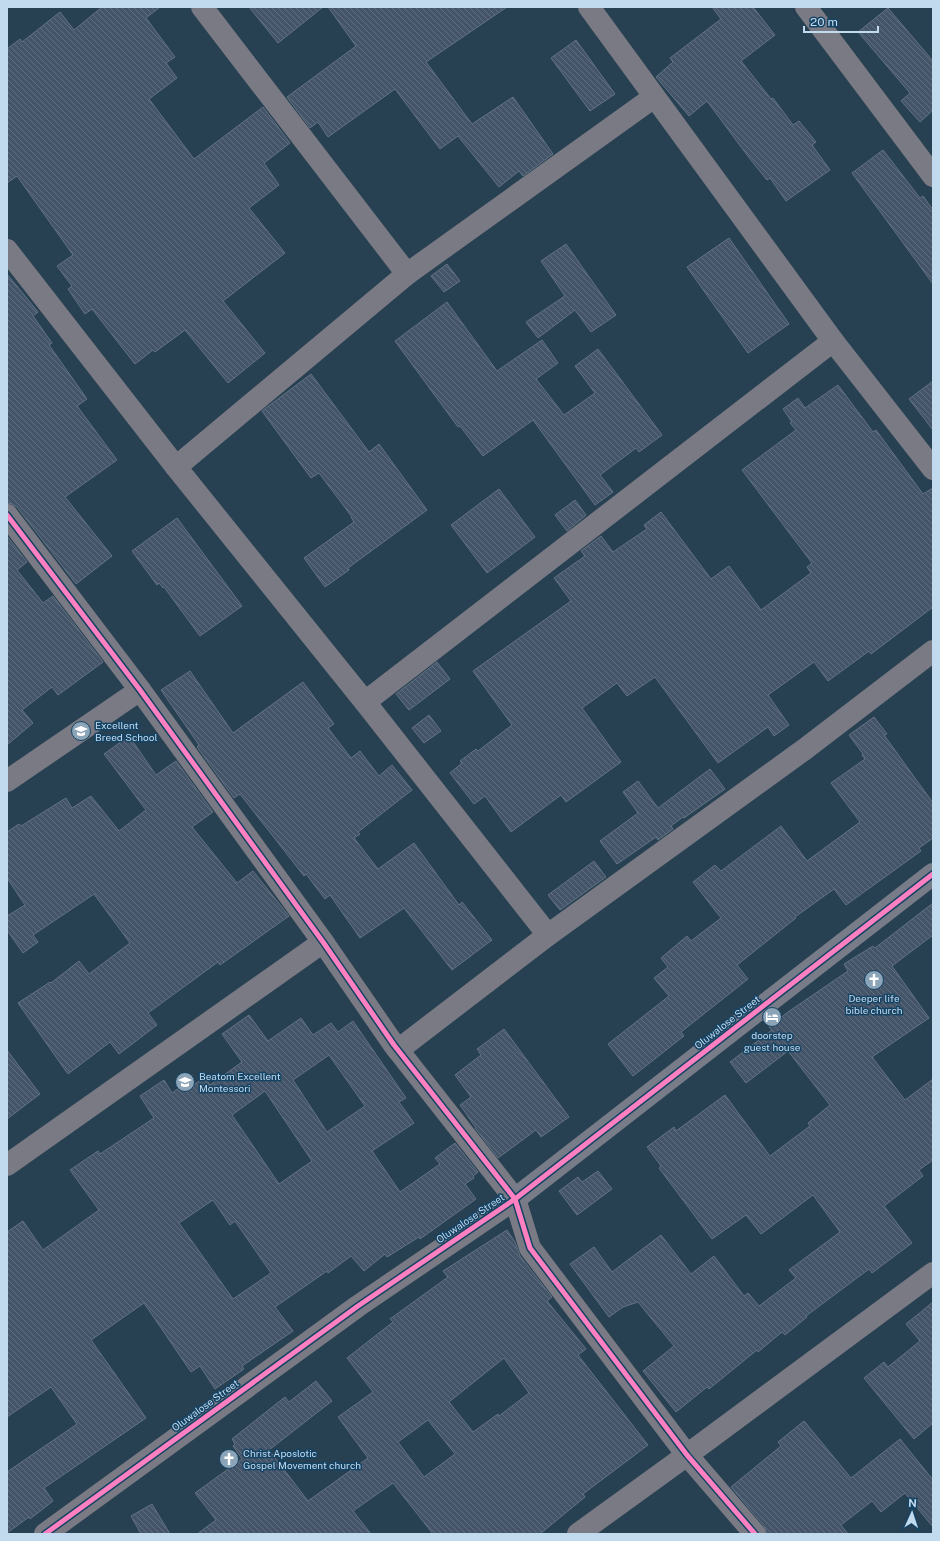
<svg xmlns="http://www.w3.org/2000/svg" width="940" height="1541" font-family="'Public Sans',sans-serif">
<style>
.building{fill:url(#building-back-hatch);stroke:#627284;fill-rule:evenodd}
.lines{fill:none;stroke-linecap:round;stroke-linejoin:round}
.street{stroke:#797a83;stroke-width:22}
.secondary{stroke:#787c88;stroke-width:22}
.cycleway-casing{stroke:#154364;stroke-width:8}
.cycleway{stroke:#ff80c0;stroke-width:5}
.labels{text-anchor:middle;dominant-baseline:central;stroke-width:3;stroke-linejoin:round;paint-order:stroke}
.poi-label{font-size:10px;fill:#c2daee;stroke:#154364;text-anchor:start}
.street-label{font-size:10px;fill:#c2daee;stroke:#154364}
</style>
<defs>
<pattern id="building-back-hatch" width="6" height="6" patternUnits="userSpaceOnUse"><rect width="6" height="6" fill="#455569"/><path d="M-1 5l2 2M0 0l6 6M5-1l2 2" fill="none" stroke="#5e6d7f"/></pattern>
</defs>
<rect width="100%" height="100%" fill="#274052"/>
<g class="building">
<polygon points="102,7 160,7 146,18 175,57 166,63 177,78 149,99 194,159 263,107 290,143 264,163 279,185 249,208 285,253 223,301 265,353 228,383 185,330 155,352 153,350 135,364 92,309 85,314 68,289 72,286 57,266 73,255 17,176 7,183 7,49 20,39 22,42 60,12 74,30"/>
<polygon points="249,7 323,7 278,43"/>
<polygon points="328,7 507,7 426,62 472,124 513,97 553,154 523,176 519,171 499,187 458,136 440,149 395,89 328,137 318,122 310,128 287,97 356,46"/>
<polygon points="712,7 753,7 775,35 741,61 771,99 773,98 793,125 799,121 816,142 812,145 830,170 786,201 770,178 767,180 750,159 707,101 689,116 656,77 673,62 670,58 721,19"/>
<polygon points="888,8 933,61 933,110 920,122 901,101 910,93 858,32"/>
<polygon points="576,40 615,94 590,111 551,58"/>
<polygon points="883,150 920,198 923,196 933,210 933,284 852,173"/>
<polygon points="729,238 789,324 748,353 687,267"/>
<polygon points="566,244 616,315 591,332 575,310 538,338 526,322 565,296 541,261"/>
<polygon points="447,264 460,281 444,292 431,276"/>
<polygon points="7,274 38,312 33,316 52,343 49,345 87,399 77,406 117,460 65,497 112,556 76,584 17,507 12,504 7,503"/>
<polygon points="447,302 497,371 542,340 558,363 536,379 564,415 595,393 575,366 598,349 662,435 639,452 636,448 600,475 613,492 595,505 533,420 483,456 460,426 458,427 395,341"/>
<polygon points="311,374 369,452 379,444 427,510 348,568 349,570 325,587 304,558 354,522 351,517 352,517 319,473 311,478 262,411"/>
<polygon points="933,381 933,430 909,399"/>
<polygon points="838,385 873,432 876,430 923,494 933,488 933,607 871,654 869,651 828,681 814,662 768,695 789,725 774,736 768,727 718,763 655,677 627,696 617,683 582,708 621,762 566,802 561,795 511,832 485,796 474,804 450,773 462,763 460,761 476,749 478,751 512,725 473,671 571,601 554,578 585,556 581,551 601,536 613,552 647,529 644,525 661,512 711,579 729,566 761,610 811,573 807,567 812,563 742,470 796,430 790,423 792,422 783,409 798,398 805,408"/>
<polygon points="499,489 535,537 487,573 451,525"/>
<polygon points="575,500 586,515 567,531 555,515"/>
<polygon points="177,518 242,606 200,636 164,587 163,588 159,583 157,585 132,551"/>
<polygon points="7,536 27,562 17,570 43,603 53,596 103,662 58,695 52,687 22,710 33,723 7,745"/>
<polygon points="437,662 450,679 409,710 396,694"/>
<polygon points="190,671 233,733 303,682 334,724 328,728 351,758 360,751 379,776 392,765 412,790 358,832 360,834 354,838 378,869 414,843 459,905 462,902 492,940 452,970 404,908 360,938 330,895 325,899 306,874 304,876 240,794 234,798 197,747 199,745 161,690"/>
<polygon points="429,715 441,731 424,743 412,728"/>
<polygon points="874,717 887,734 884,735 933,803 933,838 919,848 921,851 846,905 834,889 795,917 796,918 737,965 748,979 681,1032 684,1036 633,1076 608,1044 669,996 654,978 668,967 661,958 687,936 691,941 721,918 693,882 715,865 721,871 781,826 807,861 860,822 831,783 865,759 862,755 863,754 849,735"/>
<polygon points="129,736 156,775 176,761 213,812 192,827 237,883 253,871 289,916 220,965 218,962 148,1013 157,1025 119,1054 110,1042 68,1074 18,1003 50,982 51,983 79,961 89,974 130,943 94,894 33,935 38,942 23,953 7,930 7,916 25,905 7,878 7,832 19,824 21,826 66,798 72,808 91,796 119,831 146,810 104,754"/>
<polygon points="710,769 725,789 684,818 683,817 671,826 673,829 658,840 656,837 617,864 600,841 638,813 623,792 638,781 658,808"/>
<polygon points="594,861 606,877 560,910 548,895"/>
<polygon points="933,903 933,935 892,966 929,1018 872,1057 905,1100 933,1079 933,1160 919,1170 923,1176 884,1206 912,1243 872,1273 869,1269 806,1316 807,1317 785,1335 782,1332 758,1352 757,1350 709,1389 707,1387 676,1412 643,1371 674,1346 638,1302 623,1307 609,1317 570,1264 594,1247 612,1272 661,1235 691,1274 714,1256 744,1296 748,1293 759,1306 796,1278 789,1270 840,1232 813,1195 761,1234 746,1215 712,1239 659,1168 661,1166 647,1147 674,1127 676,1131 725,1095 770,1156 810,1126 808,1123 830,1105 788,1051 746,1083 730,1062 772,1030 769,1027 788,1012 848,971 844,964 873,946 875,948"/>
<path d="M249 1015 268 1041 301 1018 313 1035 331 1023 338 1032 353 1021 406 1098 399 1102 414 1123 372 1151 400 1192 440 1164 435 1158 455 1143 478 1172 473 1176 474 1178 465 1184 476 1199 420 1239 419 1237 387 1257 385 1254 364 1271 351 1256 328 1273 327 1271 275 1307 293 1331 242 1366 244 1369 215 1389 200 1366 191 1372 144 1303 91 1340 146 1418 44 1488 53 1501 30 1519 29 1517 7 1533V1472L77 1424 51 1387 7 1417V1232L23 1221 43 1250 99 1210 70 1170 98 1151 100 1154 154 1118 140 1096 164 1080 172 1093 189 1081 192 1086 205 1077 210 1085 242 1062 222 1034ZM329 1055 365 1106 327 1132 293 1080ZM265 1091 312 1161 279 1184 232 1115ZM213 1200 230 1225 235 1221 271 1273 233 1299 179 1223Z"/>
<polygon points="504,1029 569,1117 541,1137 536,1130 498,1158 475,1128 476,1128 460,1105 471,1097 455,1075 481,1055 477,1049"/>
<polygon points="7,1050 40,1094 7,1119"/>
<polygon points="598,1171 612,1189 577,1215 559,1191 578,1177 582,1182"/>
<path d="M507 1230 515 1242 520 1256 552 1297 547 1301 586 1349 578 1355 648 1445 583 1494 585 1497 540 1534H433L393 1483 353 1511 371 1534H197L216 1520 195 1493 242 1459 233 1446 235 1444 232 1439 285 1397 289 1402 316 1381 332 1401 269 1450 308 1501 368 1458 338 1417 373 1392 347 1358 393 1322 390 1319 448 1277 443 1271ZM504 1358 529 1393 499 1416 498 1414 473 1432 449 1402ZM428 1420 455 1454 424 1477 398 1442Z"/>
<polygon points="933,1302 933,1423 914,1439 864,1378 884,1362 888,1367 920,1341 906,1324"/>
<polygon points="804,1421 851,1478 900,1439 933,1480 933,1527 905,1493 881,1512 872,1501 841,1525 848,1534 767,1534 764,1526 731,1487 781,1446 778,1442"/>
<polygon points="152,1504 170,1534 141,1534 131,1516"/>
</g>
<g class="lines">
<g class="street">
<polyline points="202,7 407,274"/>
<polyline points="589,7 833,341 933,469"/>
<polyline points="806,7 933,176"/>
<polyline points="7,250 176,467 365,702 548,935"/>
<polyline points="176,467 407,274 654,97"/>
<polyline points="7,515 140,690 323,942 394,1045 515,1199 530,1248 687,1455 755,1534"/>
<polyline points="365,702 833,341"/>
<polyline points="7,781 140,690"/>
<polyline points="398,1050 548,935 805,749 933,651"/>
<polyline points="7,1165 323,942"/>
<polyline points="45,1534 358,1306 515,1199"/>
<polyline points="578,1534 687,1455 933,1273"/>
</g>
<polyline class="secondary" points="515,1199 933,874"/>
<defs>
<g id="cycleway">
<polyline points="7,515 140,690 323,942 394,1045 515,1199 530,1248 687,1455 755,1534"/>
<polyline points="45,1534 358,1306 515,1199 933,874"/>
</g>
</defs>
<use href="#cycleway" class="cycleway-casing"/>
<use href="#cycleway" class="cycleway"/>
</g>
<defs>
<symbol id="school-disc" viewBox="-11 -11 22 22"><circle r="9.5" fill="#8ca4b7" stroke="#154364"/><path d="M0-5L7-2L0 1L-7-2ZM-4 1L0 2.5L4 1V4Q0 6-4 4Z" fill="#fff"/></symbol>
<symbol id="church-disc" viewBox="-11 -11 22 22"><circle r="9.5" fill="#8ca4b7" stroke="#154364"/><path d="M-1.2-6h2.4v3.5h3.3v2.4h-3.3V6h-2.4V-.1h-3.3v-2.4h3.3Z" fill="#fff"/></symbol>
<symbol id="hotel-disc" viewBox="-11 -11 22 22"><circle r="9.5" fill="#8ca4b7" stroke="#154364"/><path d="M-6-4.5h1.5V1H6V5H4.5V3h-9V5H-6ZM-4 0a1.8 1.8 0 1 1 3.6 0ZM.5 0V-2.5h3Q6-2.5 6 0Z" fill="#fff"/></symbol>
</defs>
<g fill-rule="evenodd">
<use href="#school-disc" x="70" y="720" width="22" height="22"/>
<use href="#church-disc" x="863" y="969" width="22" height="22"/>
<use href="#hotel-disc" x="761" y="1006" width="22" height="22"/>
<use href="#school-disc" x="174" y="1071" width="22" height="22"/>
<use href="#church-disc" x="218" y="1448" width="22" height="22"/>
</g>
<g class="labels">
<g class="poi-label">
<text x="95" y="725">Excellent<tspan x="95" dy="12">Breed School</tspan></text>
<text x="874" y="998" text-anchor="middle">Deeper life<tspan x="874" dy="12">bible church</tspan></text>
<text x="772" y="1035" text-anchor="middle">doorstep<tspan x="772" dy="12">guest house</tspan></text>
<text x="199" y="1076">Beatom Excellent<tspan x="199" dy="12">Montessori</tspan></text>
<text x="243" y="1453">Christ Aposlotic<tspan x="243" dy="12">Gospel Movement church</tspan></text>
</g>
<g class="street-label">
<text transform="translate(727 1022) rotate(-38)">Oluwalose Street</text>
<text transform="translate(470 1218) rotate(-34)">Oluwalose Street</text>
<text transform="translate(205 1405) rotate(-36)">Oluwalose Street</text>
</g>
</g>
<rect width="940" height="1541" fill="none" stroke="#c2daee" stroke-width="16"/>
<g transform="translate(912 1513) rotate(3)" stroke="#154364" stroke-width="3" paint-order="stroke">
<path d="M0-3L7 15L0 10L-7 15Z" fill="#c2daee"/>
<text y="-6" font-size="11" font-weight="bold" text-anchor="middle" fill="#c2daee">N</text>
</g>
<path d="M804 26v6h74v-6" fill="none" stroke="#c2daee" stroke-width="2"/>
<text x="810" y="26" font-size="12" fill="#c2daee" stroke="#154364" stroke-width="3" paint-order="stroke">20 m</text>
</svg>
